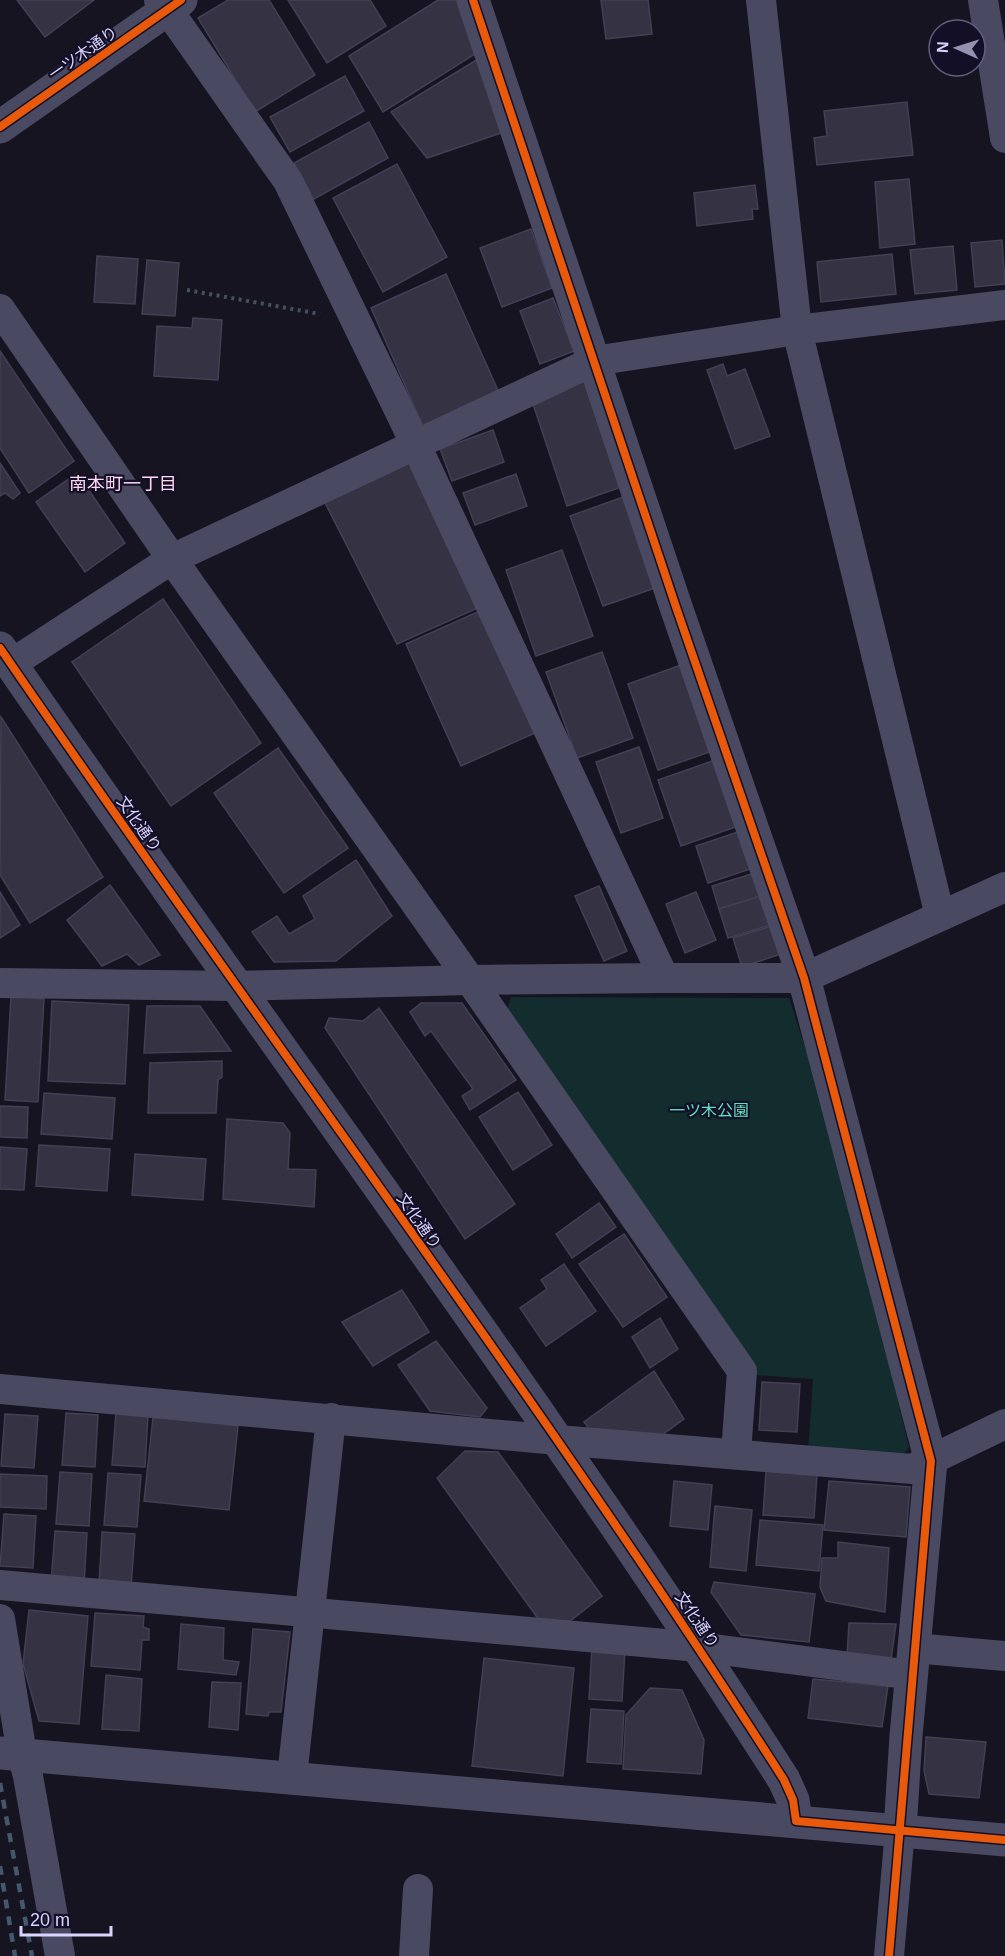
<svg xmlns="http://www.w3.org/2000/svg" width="1005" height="1956" font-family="Arial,'Noto Sans JP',sans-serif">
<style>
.green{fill:#132c2d}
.building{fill:#343243;stroke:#433f54;stroke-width:1.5}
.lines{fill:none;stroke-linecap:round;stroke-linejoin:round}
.path{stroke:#44505f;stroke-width:4;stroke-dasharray:3 4.5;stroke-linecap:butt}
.minor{stroke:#4a4962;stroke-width:30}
.tertiary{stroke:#4a4962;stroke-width:33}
.rail{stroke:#43596b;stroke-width:4.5;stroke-dasharray:9 8;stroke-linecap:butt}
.cycleway-casing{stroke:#130f26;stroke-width:11}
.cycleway{stroke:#e8590c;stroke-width:8}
.labels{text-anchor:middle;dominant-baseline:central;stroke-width:4.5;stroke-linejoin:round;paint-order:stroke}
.street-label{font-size:16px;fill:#d9d4ff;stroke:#130f26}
.park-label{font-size:16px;fill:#5fe0c0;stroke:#130f26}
.neighbourhood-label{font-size:18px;fill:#ffd6f0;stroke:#130f26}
</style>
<rect width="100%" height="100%" fill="#161421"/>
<polygon class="green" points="511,997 789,998 839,1151 909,1447 900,1460 808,1451 813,1379 754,1375 507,1009"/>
<g class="building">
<polygon points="17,0 94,0 45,37"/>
<polygon points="228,0 269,0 315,75 255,112 198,18"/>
<polygon points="288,0 370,0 386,26 327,63"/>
<polygon points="438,0 457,0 486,47 383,112 349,56"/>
<polygon points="601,0 648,0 652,34 606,39"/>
<polygon points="483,56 507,131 427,158 391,112"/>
<polygon points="345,76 364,111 290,152 270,117"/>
<polygon points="907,102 913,155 817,165 814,138 827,136 824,111"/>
<polygon points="369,122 388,158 314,199 294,163"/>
<polygon points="397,164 447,257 383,292 333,198"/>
<polygon points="909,179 915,244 880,248 875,182"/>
<polygon points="755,185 758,209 752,209 753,219 697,226 694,193"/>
<polygon points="531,229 552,288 502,307 480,248"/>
<polygon points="1002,240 1005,284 975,287 971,243"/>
<polygon points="953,246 957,290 915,294 910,250"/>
<polygon points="892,254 896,294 821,302 817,262"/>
<polygon points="97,256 138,259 135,304 94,302"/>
<polygon points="147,260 179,263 175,316 142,314"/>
<polygon points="446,274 501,397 425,431 371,308"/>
<polygon points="553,298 574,351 540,364 520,311"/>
<polygon points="193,318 222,320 218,380 154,376 157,326 192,328"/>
<polygon points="0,351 74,461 29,493 0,448"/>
<polygon points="723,364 727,376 745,369 770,436 735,449 707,370"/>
<polygon points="589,379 624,486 567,506 531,398"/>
<polygon points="493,430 504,462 452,481 440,449"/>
<polygon points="413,454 487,604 397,644 322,497"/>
<polygon points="0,463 20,493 13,499 5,493 0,496"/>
<polygon points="77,473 125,543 85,572 36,502"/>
<polygon points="516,474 527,506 475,525 463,493"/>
<polygon points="626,496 658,587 603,606 570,516"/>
<polygon points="562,550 593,636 536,656 506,570"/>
<polygon points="163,599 261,743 171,806 72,662"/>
<polygon points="482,610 537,732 461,766 406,644"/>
<polygon points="602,652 633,738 577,758 546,672"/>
<polygon points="684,664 715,750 658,770 628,684"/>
<polygon points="1,717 103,877 30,923 0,875"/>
<polygon points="639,747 663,818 621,833 596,762"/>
<polygon points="278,748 348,848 284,893 214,793"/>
<polygon points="718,759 741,825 681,846 658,780"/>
<polygon points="738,832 750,869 708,883 696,846"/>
<polygon points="356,860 392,916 336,961 274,962 252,932 277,916 289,934 315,919 303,896"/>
<polygon points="755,873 761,896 719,909 712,886"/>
<polygon points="110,885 160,955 139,965 127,954 102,966 67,920"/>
<polygon points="599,886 627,951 604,961 575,896"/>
<polygon points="0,892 20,925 0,938"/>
<polygon points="696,892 716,940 685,953 666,904"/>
<polygon points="761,896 770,925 728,938 719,909"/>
<polygon points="775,925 784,953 742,967 733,938"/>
<polygon points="11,996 44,999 38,1102 5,1100"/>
<polygon points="52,1001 129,1005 125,1084 48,1081"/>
<polygon points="421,1003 462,1003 516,1080 470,1110 462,1096 473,1089 431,1031 425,1036 410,1012"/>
<polygon points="147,1006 200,1006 231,1051 144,1053"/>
<polygon points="379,1008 515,1204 465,1239 325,1028 329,1018 363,1021"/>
<polygon points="222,1061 222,1077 218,1080 216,1113 148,1113 150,1063"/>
<polygon points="518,1092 552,1145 513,1170 479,1117"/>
<polygon points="44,1093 115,1098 112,1139 41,1134"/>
<polygon points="0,1106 28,1107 27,1138 0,1137"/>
<polygon points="227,1119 283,1123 290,1133 288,1169 316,1170 314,1207 223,1199"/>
<polygon points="39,1145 110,1149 107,1191 36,1186"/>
<polygon points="0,1147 27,1149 24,1190 0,1189"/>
<polygon points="135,1154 206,1159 203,1200 132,1195"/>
<polygon points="599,1203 616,1227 572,1258 556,1234"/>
<polygon points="624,1234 667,1297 623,1327 579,1264"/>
<polygon points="564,1264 596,1311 546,1346 520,1308 547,1289 541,1280"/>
<polygon points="402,1290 429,1332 373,1366 342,1322"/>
<polygon points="660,1318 678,1349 650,1368 632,1337"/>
<polygon points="436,1341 487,1408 480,1417 430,1411 398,1365"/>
<polygon points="654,1371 684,1419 655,1440 594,1435 584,1422"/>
<polygon points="762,1382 800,1384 797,1432 759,1430"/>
<polygon points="116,1412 148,1415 145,1467 112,1465"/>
<polygon points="66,1413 98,1415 95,1467 62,1465"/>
<polygon points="5,1414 38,1416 34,1468 1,1466"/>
<polygon points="153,1417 238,1426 229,1510 144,1501"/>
<polygon points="465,1451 498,1452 602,1596 570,1621 539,1620 437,1478"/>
<polygon points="766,1471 817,1475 814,1518 763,1515"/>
<polygon points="60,1472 92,1474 89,1526 56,1524"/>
<polygon points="108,1473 141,1475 137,1527 104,1525"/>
<polygon points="0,1474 47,1476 46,1509 0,1507"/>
<polygon points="674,1481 712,1485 708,1530 670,1526"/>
<polygon points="829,1481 910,1487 906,1537 824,1530"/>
<polygon points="715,1506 752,1510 746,1571 710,1567"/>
<polygon points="4,1514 36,1516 33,1568 0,1566"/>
<polygon points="760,1520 823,1525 819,1571 756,1565"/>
<polygon points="55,1531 87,1533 84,1585 51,1583"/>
<polygon points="102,1532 135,1534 131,1587 99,1584"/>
<polygon points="838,1542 889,1548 885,1612 826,1601 820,1587 822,1558 838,1558"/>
<polygon points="714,1582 815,1594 809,1642 741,1635 711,1592"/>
<polygon points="29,1610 88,1616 79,1724 39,1721 23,1664"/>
<polygon points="95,1613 144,1616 143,1627 149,1629 149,1640 142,1640 140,1670 91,1666"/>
<polygon points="849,1623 896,1624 891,1660 847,1656"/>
<polygon points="181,1624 224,1628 223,1660 239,1662 236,1675 178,1669"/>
<polygon points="253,1629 290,1632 281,1712 269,1712 268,1716 246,1714"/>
<polygon points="592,1647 625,1649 622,1701 589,1699"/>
<polygon points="484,1658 574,1668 563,1776 472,1766"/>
<polygon points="106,1675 142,1679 139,1731 102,1729"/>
<polygon points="813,1679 888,1686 882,1727 808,1718"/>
<polygon points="212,1682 241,1683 238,1730 209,1727"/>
<polygon points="650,1688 682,1690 704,1740 701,1774 623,1769 626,1715"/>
<polygon points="591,1709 624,1711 621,1764 587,1762"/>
<polygon points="926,1737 986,1742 979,1798 929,1794 924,1771"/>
</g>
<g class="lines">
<polyline class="path" points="187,290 320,314"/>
<g class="minor">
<polyline points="159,0 168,10 288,181 416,445 664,978"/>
<polyline points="761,0 797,330 940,916"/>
<polyline points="983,0 1005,138"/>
<polyline points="0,309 172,559 470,980 742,1371 736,1453"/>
<polyline points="11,664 172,559 594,361 797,330 1005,305"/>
<polyline points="0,983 236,986 470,980 664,978 804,978 1005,887"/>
<polyline points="0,1389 557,1440 912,1469 1005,1424"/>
<polyline points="0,1585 699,1647 912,1675"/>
<polyline points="0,1619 22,1754 28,1776 60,1956"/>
<polyline points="914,1648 1005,1656"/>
<polyline points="292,1777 331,1418"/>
<polyline points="414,1956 418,1889"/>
<polyline points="889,1956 900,1830"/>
</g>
<g class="tertiary">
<polyline points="473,0 676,607 804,978 931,1461 906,1736 900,1830"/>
<polyline points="0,127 181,0"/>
<path d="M0 648C259 1027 537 1393 784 1780L793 1800 796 1821"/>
<polyline points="0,1753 1005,1840"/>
</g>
<g class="rail">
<polyline points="0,1783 32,1956"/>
<polyline points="0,1866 15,1956"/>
</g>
<defs>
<g id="cycleway">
<polyline points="473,0 676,607 804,978 931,1461 889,1956"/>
<polyline points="0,127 181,0"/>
<path d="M0 648C259 1027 537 1393 784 1780L793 1800 796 1821 1005 1840"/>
</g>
</defs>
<use href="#cycleway" class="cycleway-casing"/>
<use href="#cycleway" class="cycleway"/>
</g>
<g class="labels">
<g class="street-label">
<text transform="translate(83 53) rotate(-35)">一ツ木通り</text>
<text transform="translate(139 824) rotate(55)">文化通り</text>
<text transform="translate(419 1221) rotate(55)">文化通り</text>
<text transform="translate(697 1620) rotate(56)">文化通り</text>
</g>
<g class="park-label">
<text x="709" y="1110">一ツ木公園</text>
</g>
<g class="neighbourhood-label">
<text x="123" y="484">南本町一丁目</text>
</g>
</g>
<g transform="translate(957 48) rotate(273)"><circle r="28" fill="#130f26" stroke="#625e7d" stroke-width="1.5"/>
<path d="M0-4.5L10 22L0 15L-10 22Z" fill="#9591b1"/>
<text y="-9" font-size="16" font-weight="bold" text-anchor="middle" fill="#d9d4ff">N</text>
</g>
<path d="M21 1926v9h90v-9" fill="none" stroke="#d9d4ff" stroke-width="3"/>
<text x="30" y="1926" font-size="18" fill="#d9d4ff" stroke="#130f26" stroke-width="4.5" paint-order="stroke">20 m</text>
</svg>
